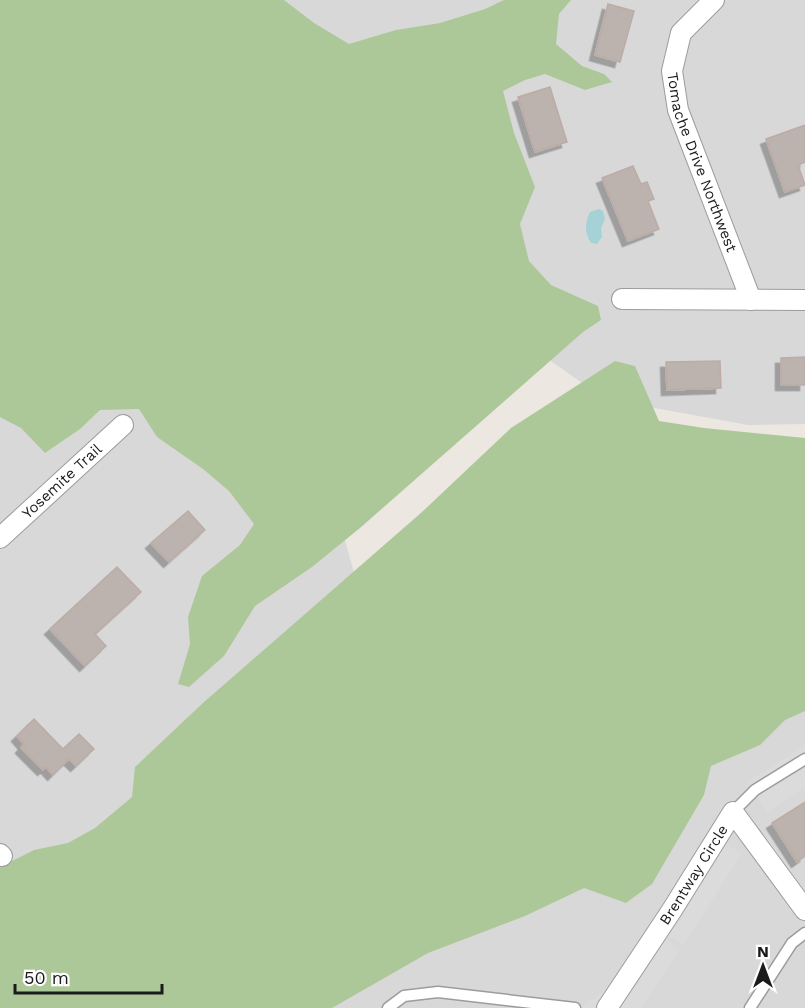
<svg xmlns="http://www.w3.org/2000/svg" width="805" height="1008" font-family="'Work Sans',sans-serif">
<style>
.residential{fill:#d9d8d8}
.forest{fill:#adc898}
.parking{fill:#dbdbdb}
.water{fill:#a4d2d7}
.building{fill:#bcb2ae;stroke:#bcaca5;stroke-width:1.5;filter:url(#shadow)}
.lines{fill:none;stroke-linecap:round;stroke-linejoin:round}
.service-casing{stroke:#9c9c9c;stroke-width:13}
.minor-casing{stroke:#9c9c9c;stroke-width:22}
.service{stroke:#fff;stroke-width:10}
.minor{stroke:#fff;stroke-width:20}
.labels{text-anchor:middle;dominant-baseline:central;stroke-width:6;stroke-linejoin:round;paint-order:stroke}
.street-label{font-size:15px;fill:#1b1b1b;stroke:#fff}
</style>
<defs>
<filter id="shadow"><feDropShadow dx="-5.5" dy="5.5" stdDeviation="0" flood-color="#0004"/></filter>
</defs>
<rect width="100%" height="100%" fill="#ece7e1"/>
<g class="residential">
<polygon points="218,0 805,0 805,424 748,425 605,399 501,326"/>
<polygon points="0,112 328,480 373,640 0,906"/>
<polygon points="805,673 805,1008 284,1008"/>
</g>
<g class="forest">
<polygon points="0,0 284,0 314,23 349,44 396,30 440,23 485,9 504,0 571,0 559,14 556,44 582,66 604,74 612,82 585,90 545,74 525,80 503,91 514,133 535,187 520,224 529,261 551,285 598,306 601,320 583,332 360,528 312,567 255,606 224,656 189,687 178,684 190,644 188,617 202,576 240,545 254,524 229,491 203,469 157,437 139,409 100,410 80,429 45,453 21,428 0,417"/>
<polygon points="615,361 635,366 659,421 704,428 805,438 805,711 785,720 760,745 711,766 704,795 652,884 626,903 584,888 525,916 428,953 332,1008 0,1008 0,867 34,850 68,843 95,828 132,797 135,767 204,702 422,512 511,428"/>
</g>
<g class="parking">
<polygon points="805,745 805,788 767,812 748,782"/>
<polygon points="709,832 742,854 683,945 671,937 667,938 668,941 680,950 642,1008 579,1008 608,989"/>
</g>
<path class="water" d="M599 209 603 211 605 219 601 228 602 237 597 244 591 243C584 232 585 223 590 212Z"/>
<g class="building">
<polygon points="608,4 634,11 620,62 595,55"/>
<polygon points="550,87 567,142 535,152 518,97"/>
<polygon points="805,125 805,162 798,165 805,185 785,192 766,139"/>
<polygon points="633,166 641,184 647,182 654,199 648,201 659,229 628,241 602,178"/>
<polygon points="805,357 805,385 781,385 781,358"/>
<polygon points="720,361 721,388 667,390 666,362"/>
<polygon points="188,511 205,530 169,562 151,543"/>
<polygon points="117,567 141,592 95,634 106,646 85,666 50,629"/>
<polygon points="34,719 63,749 79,734 94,749 76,766 69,759 53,775 46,767 43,770 21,748 24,744 17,736"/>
<polygon points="805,802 805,856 797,862 772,823"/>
</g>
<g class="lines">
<defs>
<g id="service">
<polyline points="733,812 755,790 805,759"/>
<polyline points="388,1008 404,996 438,992 575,1008"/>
<polyline points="750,1008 792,943 805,933"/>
</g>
<g id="minor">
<path id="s1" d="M714 0 681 33 672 71 678 110 751 300"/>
<polyline points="622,299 805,300"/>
<path id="s2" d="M0 538 123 425"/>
<polyline points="0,854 2,856"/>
<path id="s3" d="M607 1008 672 910 733 812 805 910"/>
</g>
</defs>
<use href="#service" class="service-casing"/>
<use href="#minor" class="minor-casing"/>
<use href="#service" class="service"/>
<use href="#minor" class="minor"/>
</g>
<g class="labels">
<g class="street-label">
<text stroke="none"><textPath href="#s1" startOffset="182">Tomache Drive Northwest</textPath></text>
<text stroke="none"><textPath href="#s2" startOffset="84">Yosemite Trail</textPath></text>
<text stroke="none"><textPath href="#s3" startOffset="159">Brentway Circle</textPath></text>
</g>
</g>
<g transform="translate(763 966)" stroke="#ffffff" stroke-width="4.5" paint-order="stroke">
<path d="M0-4.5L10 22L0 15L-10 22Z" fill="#1b1b1b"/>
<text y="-9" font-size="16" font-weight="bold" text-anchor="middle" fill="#1b1b1b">N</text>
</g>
<path d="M15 984v9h147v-9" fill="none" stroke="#1b1b1b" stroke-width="3"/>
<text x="24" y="984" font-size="18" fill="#1b1b1b" stroke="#ffffff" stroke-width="4.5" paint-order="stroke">50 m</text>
</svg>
